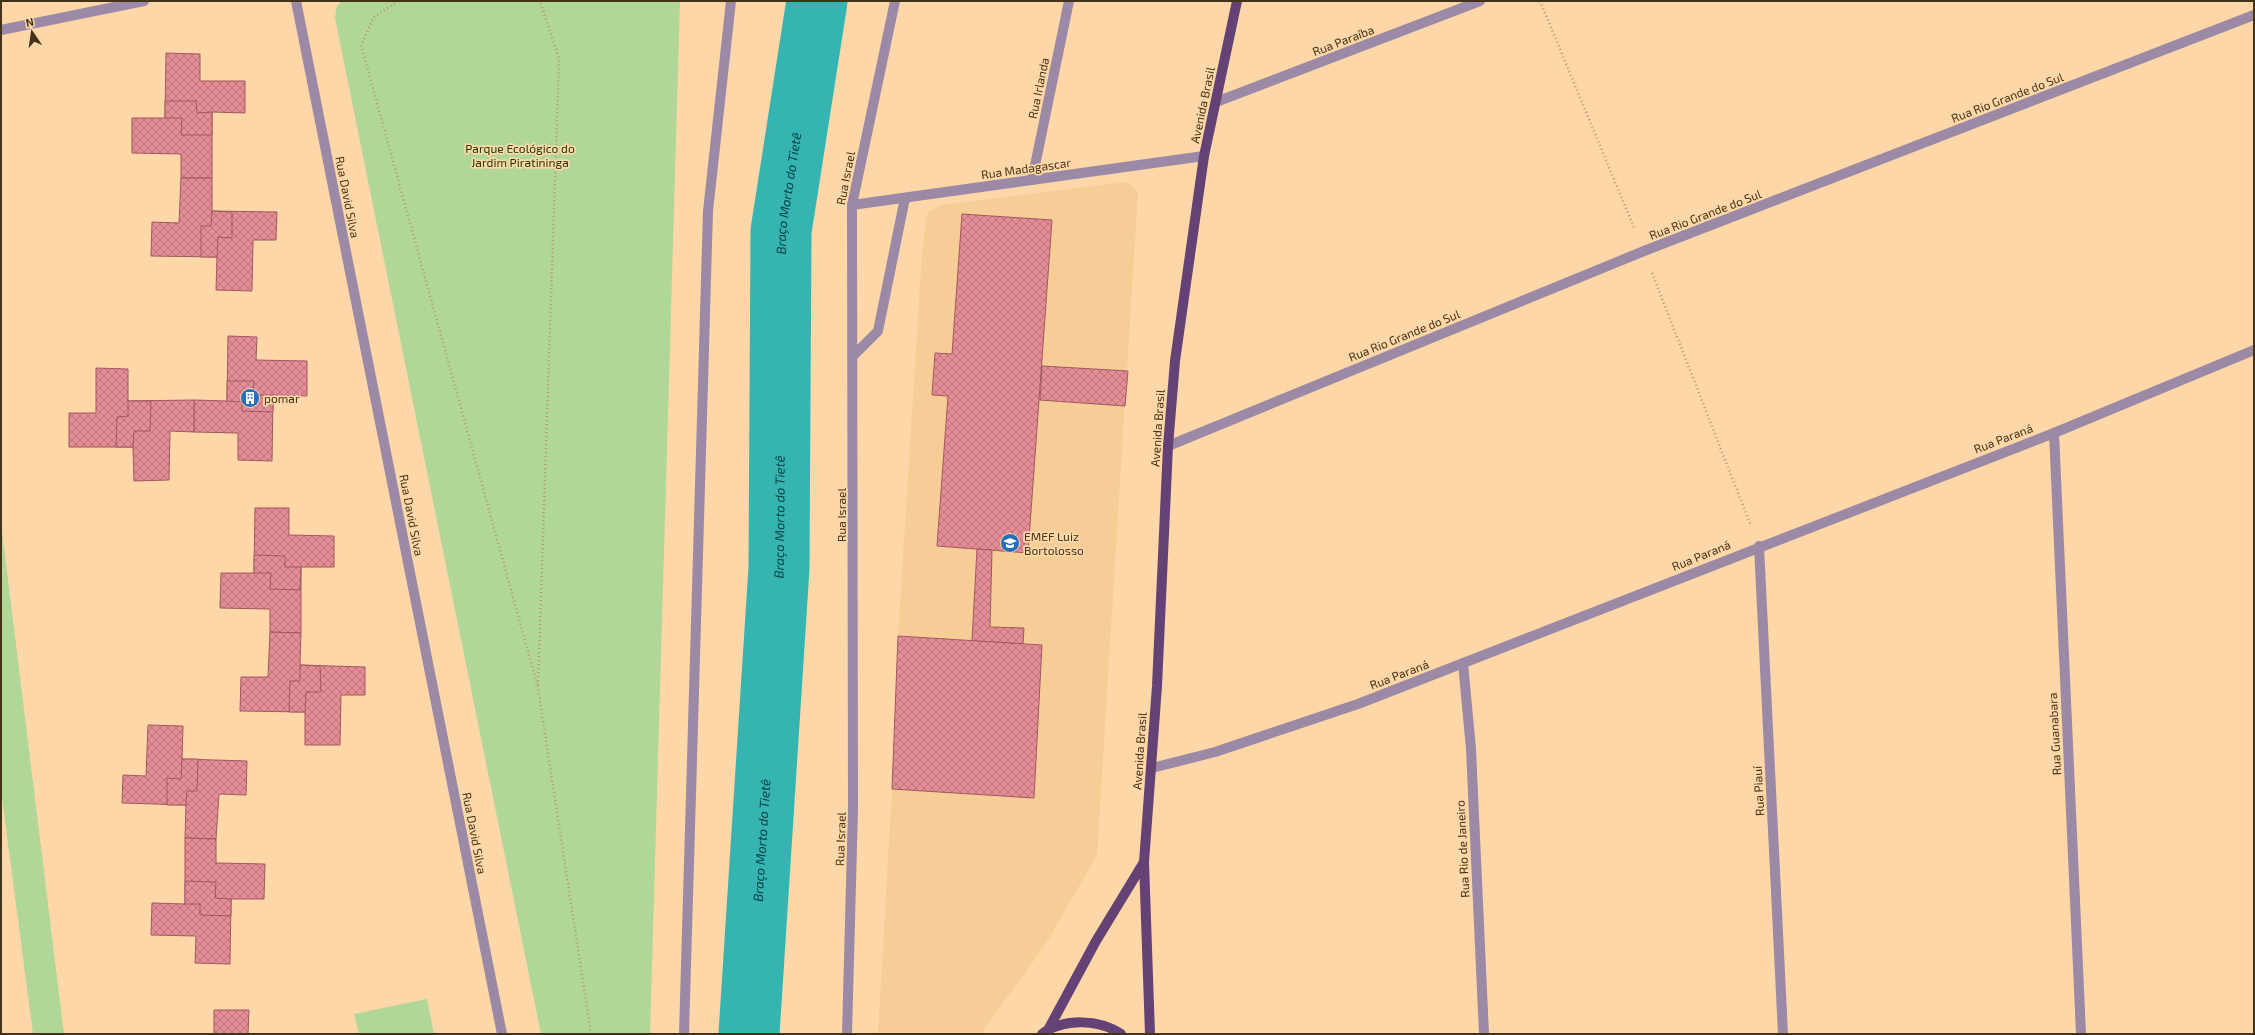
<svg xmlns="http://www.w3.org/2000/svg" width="2255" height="1035" font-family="'Exo 2',sans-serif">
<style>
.built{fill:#f6cd97}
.green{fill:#b0d698}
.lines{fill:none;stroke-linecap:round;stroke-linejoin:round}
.river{stroke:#36b4b2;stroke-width:61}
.building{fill:url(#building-cross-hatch);stroke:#a05860}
.path{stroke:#b4966e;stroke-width:2.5;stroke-dasharray:1 3;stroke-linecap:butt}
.minor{stroke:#9c89a6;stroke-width:10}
.major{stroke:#644276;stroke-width:10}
.labels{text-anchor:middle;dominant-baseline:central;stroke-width:3.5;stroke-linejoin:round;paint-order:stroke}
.street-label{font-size:12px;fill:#443218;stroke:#fdd7a7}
.park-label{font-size:12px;fill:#203b08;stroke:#fdd7a7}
.poi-label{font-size:12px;fill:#443218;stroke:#fdd7a7;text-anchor:start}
.water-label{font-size:13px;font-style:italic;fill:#084241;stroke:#fdd7a7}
</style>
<defs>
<pattern id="building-cross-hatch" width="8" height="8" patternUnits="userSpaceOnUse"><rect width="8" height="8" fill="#e58d96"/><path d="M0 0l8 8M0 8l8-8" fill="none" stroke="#bb7479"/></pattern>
</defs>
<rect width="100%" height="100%" fill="#fdd7a7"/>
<polygon class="built" points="1127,182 1138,192 1097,855 1047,942 981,1034 878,1034 892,789 898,636 922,252 926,216 930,211 942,205"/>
<g class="green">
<polygon points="342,1 680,1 650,1034 541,1034 335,18 337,6"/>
<polygon points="1,523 64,1034 33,1034 1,790"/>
<polygon points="427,999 434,1034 359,1034 354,1014"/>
</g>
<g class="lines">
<path class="river" id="s1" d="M749 1034 779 568 781 231 817 1"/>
</g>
<g class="building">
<polygon points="166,53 200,54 200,81 245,81 245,113 212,112 212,178 181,178 181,154 132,153 132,118 165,118"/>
<polygon points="165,101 196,101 197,113 212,112 212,135 181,135 182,118 165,118"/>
<polygon points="181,178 212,178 212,211 277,212 276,240 253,240 252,291 216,290 217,257 151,256 152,222 179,223"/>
<polygon points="212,211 232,212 232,238 218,237 217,257 201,257 201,226 211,226"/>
<polygon points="962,214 1052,220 1028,553 937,546 948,396 932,395 935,353 952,354"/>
<polygon points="228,336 257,337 256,360 307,361 307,396 273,395 272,461 238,460 238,433 194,432 194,400 227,401"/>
<polygon points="1042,366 1128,371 1125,406 1040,400"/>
<polygon points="96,368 128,369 128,401 194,400 194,432 170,431 169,480 134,481 133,447 69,447 69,413 96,413"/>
<polygon points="227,381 254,381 253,395 273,395 273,412 242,411 242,402 227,401"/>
<polygon points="128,401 151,401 150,431 134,431 133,447 116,447 117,417 128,416"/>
<polygon points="255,508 289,508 289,535 334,536 334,567 301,567 301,633 270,632 270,609 220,608 221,573 254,573"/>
<polygon points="977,549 992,550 990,627 1024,628 1023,644 972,641"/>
<polygon points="254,555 285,556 285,567 301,567 300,590 270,589 271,573 254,573"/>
<polygon points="270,632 301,633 300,665 365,667 365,695 341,695 340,745 305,745 305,712 240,711 241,677 268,677"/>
<polygon points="898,636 1042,645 1034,798 892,789"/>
<polygon points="300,665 320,666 321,692 306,692 305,712 289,712 290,681 300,681"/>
<polygon points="148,725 183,726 182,759 247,761 246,795 219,794 216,839 185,838 186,805 122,803 123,775 146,776"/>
<polygon points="182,759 198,759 197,791 187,791 186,805 167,805 167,778 181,779"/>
<polygon points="185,838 216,839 216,863 265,864 264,899 231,899 230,964 195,963 196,936 151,935 152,903 185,904"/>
<polygon points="185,881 216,882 215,898 231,899 231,916 200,915 200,904 185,904"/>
<polygon points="214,1010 249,1010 248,1034 214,1034"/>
</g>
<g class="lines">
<g class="path">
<polyline points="398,1 374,17 361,45 538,688 591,1034"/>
<polyline points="1540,1 1635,230"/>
<polyline points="1652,273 1751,526"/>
<polyline points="538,685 559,59 540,1"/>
</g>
<g class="minor">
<polyline points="296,1 502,1034"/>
<polyline points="1,30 144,1"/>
<polyline points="1216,102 1480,1"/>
<polyline points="1032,180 1069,1"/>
<polyline points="852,205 1204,156"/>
<polyline points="854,355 878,331 905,198"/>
<polyline points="2054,433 2081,1034"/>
<polyline points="1168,446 1644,251 2254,15"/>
<polyline points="1759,546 1783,1034"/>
<polyline points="1463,663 1471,749 1484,1034"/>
<polyline points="1152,768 1215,752 1358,704 2054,433 2254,350"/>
<polyline points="684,1034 708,211 731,1"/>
<polyline points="847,1034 853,809 852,205 895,1"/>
</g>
<g class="major">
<polyline points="1048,1030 1096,941 1144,862"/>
<path d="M1042 1034C1064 1018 1099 1019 1121 1034"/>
<polyline points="1150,1034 1144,862 1157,686 1168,446 1175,361 1204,156 1237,1"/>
</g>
</g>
<defs>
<symbol id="building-disc" viewBox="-11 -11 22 22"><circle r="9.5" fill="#256fbf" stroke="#fdd7a7"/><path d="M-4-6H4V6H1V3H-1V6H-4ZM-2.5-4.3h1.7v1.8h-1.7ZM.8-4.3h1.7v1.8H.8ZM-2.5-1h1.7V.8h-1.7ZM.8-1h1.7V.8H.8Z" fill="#fff"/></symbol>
<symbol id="school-disc" viewBox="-11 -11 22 22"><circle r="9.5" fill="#256fbf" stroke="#fdd7a7"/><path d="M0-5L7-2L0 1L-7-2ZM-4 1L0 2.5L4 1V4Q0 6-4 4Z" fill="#fff"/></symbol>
</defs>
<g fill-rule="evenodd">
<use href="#building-disc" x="239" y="387" width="22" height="22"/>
<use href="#school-disc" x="999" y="532" width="22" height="22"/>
</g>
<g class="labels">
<g class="street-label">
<text transform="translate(1343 40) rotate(-21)">Rua Paraíba</text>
<text transform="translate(1038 88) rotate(-78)">Rua Irlanda</text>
<text transform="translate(2007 97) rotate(-21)">Rua Rio Grande do Sul</text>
<text transform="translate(1202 105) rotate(-78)">Avenida Brasil</text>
<text transform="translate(1026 168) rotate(-8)">Rua Madagascar</text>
<text transform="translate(845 178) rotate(-79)">Rua Israel</text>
<text transform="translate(348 197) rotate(79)">Rua David Silva</text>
<text transform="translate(1705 214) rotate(-21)">Rua Rio Grande do Sul</text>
<text transform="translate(1404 335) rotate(-22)">Rua Rio Grande do Sul</text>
<text transform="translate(1157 428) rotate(-86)">Avenida Brasil</text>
<text transform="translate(2003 438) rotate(-21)">Rua Paraná</text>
<text transform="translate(412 515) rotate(79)">Rua David Silva</text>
<text transform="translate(841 515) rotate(-90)">Rua Israel</text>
<text transform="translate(1701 555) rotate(-22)">Rua Paraná</text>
<text transform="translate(1399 674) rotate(-21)">Rua Paraná</text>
<text transform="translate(2054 734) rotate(-93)">Rua Guanabara</text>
<text transform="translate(1139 751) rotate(-86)">Avenida Brasil</text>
<text transform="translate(1758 791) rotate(-93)">Rua Piauí</text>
<text transform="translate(475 833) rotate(79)">Rua David Silva</text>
<text transform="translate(840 839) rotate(-88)">Rua Israel</text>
<text transform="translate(1462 849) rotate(-93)">Rua Rio de Janeiro</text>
</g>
<g class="park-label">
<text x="520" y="148">Parque Ecológico do<tspan x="520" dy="14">Jardim Piratininga</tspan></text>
</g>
<g class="poi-label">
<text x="264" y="398">pomar</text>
<text x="1024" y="536">EMEF Luiz<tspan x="1024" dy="14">Bortolosso</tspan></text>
</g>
<g class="water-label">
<text stroke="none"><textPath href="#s1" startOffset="842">Braço Morto do Tietê</textPath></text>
<text stroke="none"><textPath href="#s1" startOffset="518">Braço Morto do Tietê</textPath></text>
<text stroke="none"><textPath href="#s1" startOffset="194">Braço Morto do Tietê</textPath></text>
</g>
</g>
<rect width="2255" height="1035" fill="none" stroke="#443218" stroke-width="4"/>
<g transform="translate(32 32) rotate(347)" stroke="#fdd7a7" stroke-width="3" paint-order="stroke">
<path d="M0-3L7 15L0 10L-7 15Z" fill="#443218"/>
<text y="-6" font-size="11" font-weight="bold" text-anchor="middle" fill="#443218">N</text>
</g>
</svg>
